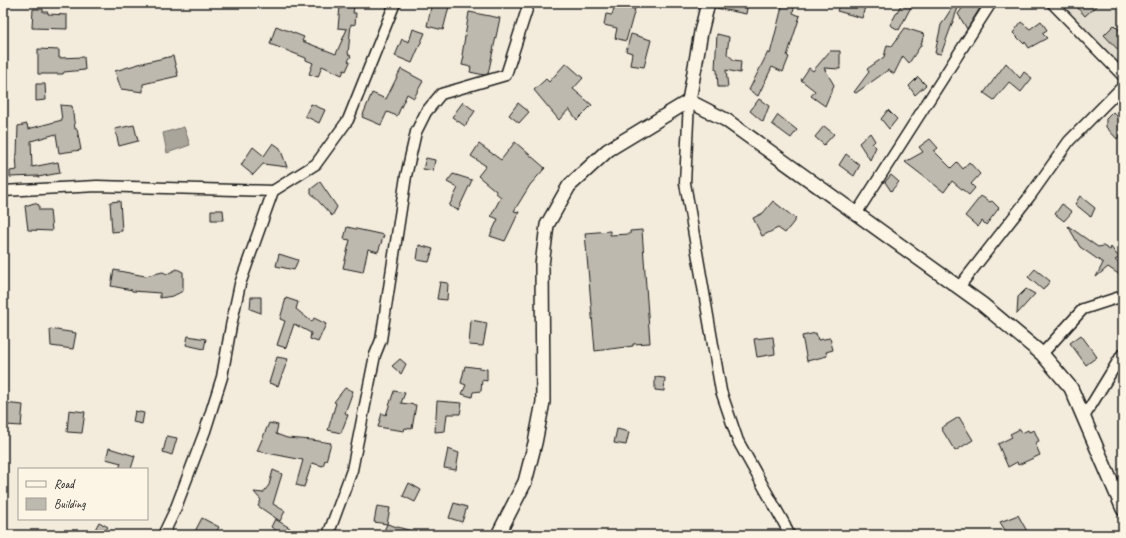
<svg xmlns="http://www.w3.org/2000/svg" width="1126" height="538" font-family="Caveat,sans-serif">
<style>
.built{fill:#e3ddcf}
.water{fill:#aaa59b;stroke:#716e68}
.building{fill:#beb9ae;stroke:#1c1c1c}
.lines{fill:none;stroke-linecap:round;stroke-linejoin:round}
.minor-casing{stroke:#1c1c1c;stroke-width:13}
.tertiary-casing{stroke:#1c1c1c;stroke-width:16}
.minor{stroke:#fcf5e5;stroke-width:10}
.tertiary{stroke:#fcf5e5;stroke-width:13}
</style>
<rect width="100%" height="100%" fill="#f3ecdd"/>
<filter id="ink" filterUnits="userSpaceOnUse"><feTurbulence type="fractalNoise" baseFrequency=".025" numOctaves="2"/><feDisplacementMap in="SourceGraphic" scale="8" xChannelSelector="R" yChannelSelector="G"/><feConvolveMatrix kernelMatrix="1 2 1 2 8 2 1 2 1" color-interpolation-filters="sRGB"/></filter>
<g filter="url(#ink)">
<polygon class="built" points="1059,3 1123,3 1123,69"/>
<polygon class="water" points="184,127 190,145 167,153 163,133"/>
<g class="building">
<polygon points="432,3 450,3 443,30 427,26"/>
<polygon points="717,3 748,3 746,14 716,8"/>
<polygon points="783,3 795,3 793,13 800,16 787,56 789,57 783,72 772,67 758,96 749,90 768,52 770,54"/>
<polygon points="840,3 866,3 862,18 837,11"/>
<polygon points="902,3 913,3 899,30 890,25"/>
<polygon points="955,3 959,5 941,54 935,53 941,25"/>
<polygon points="966,3 983,3 967,29 958,14"/>
<polygon points="1073,3 1099,3 1085,16"/>
<polygon points="615,5 635,9 626,41 615,38 617,28 604,25 606,14 612,15"/>
<polygon points="340,6 354,7 353,13 356,13 355,25 351,24 348,54 351,56 348,61 350,62 346,71 344,70 342,75 322,66 318,77 309,74 313,63 306,60 306,58 270,44 276,26 304,37 302,41 336,54 347,29 338,28"/>
<polygon points="33,9 43,9 43,12 48,12 48,14 67,15 67,29 32,28"/>
<polygon points="469,12 500,18 488,74 484,75 470,72 471,67 462,65 464,56 462,55"/>
<polygon points="1041,21 1047,30 1042,33 1047,38 1029,48 1025,42 1024,44 1013,33 1021,22 1030,29"/>
<polygon points="1114,25 1123,34 1123,55 1104,35"/>
<polygon points="905,28 924,34 921,45 909,63 903,56 894,74 888,70 856,93 854,92 869,72 867,69 884,57 887,45 892,46"/>
<polygon points="413,29 425,33 412,63 395,56 402,39 409,42"/>
<polygon points="631,34 651,40 644,67 630,65 632,53 626,51"/>
<polygon points="717,34 729,37 727,54 734,60 741,61 740,73 726,70 728,87 718,87 717,70 715,69"/>
<polygon points="38,49 59,50 59,58 84,57 85,70 64,72 63,74 38,74"/>
<polygon points="830,51 840,51 840,69 824,68 834,85 825,106 811,96 815,91 801,80 809,68 813,71"/>
<polygon points="173,56 178,76 143,84 143,92 121,89 115,71 142,63"/>
<polygon points="566,63 583,78 573,89 592,105 577,120 569,109 559,120 534,90 546,79 549,82"/>
<polygon points="1006,63 1020,78 1024,72 1032,78 1021,92 1009,82 994,100 984,93"/>
<polygon points="401,69 423,81 414,98 407,94 397,116 387,112 381,125 362,117 372,93 386,99"/>
<polygon points="918,77 926,85 915,95 909,86"/>
<polygon points="36,84 45,84 46,100 36,101"/>
<polygon points="759,99 769,106 763,122 750,111"/>
<polygon points="463,102 475,111 465,126 452,117"/>
<polygon points="518,103 529,112 519,123 509,115"/>
<polygon points="311,104 325,110 319,123 305,116"/>
<polygon points="60,105 72,106 75,129 77,129 81,150 59,153 56,134 31,141 32,167 58,162 60,173 38,177 38,176 10,177 10,171 17,170 16,155 17,155 18,126 27,124 28,129 62,120"/>
<polygon points="888,110 897,119 889,129 881,119"/>
<polygon points="1113,112 1123,122 1123,132 1117,139 1106,127 1106,119"/>
<polygon points="778,115 797,130 791,138 772,124"/>
<polygon points="134,125 138,141 119,146 115,129"/>
<polygon points="824,126 834,134 824,145 815,137"/>
<polygon points="870,133 875,141 872,144 876,147 870,160 859,143"/>
<polygon points="930,139 938,148 934,151 951,168 957,162 963,169 969,162 980,174 971,184 975,188 969,195 952,181 944,192 905,162 923,152 919,147"/>
<polygon points="515,142 545,168 530,185 514,211 519,212 505,241 490,236 498,219 491,216 501,197 496,193 496,191 478,176 486,166 471,156 479,144 501,160"/>
<polygon points="273,143 280,148 287,167 263,164 253,175 241,165 253,147 264,156"/>
<polygon points="846,154 860,165 854,176 839,165"/>
<polygon points="426,158 435,160 433,171 423,169"/>
<polygon points="453,174 472,180 458,210 449,206 458,188 447,182"/>
<polygon points="891,175 899,182 891,191 885,182"/>
<polygon points="320,182 337,207 332,216 311,193 311,189"/>
<polygon points="981,196 990,202 992,201 999,208 986,225 982,221 978,227 965,216"/>
<polygon points="1080,196 1095,208 1091,217 1075,204"/>
<polygon points="120,201 122,231 112,232 110,202"/>
<polygon points="773,201 796,219 785,233 778,228 762,236 753,218 763,213"/>
<polygon points="34,203 39,205 39,210 50,210 52,231 28,230 25,206"/>
<polygon points="1062,204 1072,212 1064,221 1055,214"/>
<polygon points="211,210 223,210 224,220 211,220"/>
<polygon points="1068,226 1095,245 1098,247 1103,246 1110,250 1111,247 1116,254 1121,257 1115,260 1123,267 1123,277 1108,267 1096,277 1103,263 1080,247"/>
<polygon points="347,227 384,235 378,252 368,249 363,272 343,268 350,240 344,239"/>
<polygon points="642,230 650,343 633,344 633,346 595,351 585,233 610,231 610,235 630,234 630,231"/>
<polygon points="419,245 433,249 429,262 417,260"/>
<polygon points="279,254 298,260 294,270 276,266"/>
<polygon points="177,269 183,272 183,291 173,296 160,298 160,293 132,291 132,290 111,286 114,270 145,276 163,272 167,274"/>
<polygon points="1035,269 1050,281 1043,290 1028,277"/>
<polygon points="440,282 448,283 447,300 437,299"/>
<polygon points="1026,289 1035,294 1017,314 1018,297"/>
<polygon points="251,297 261,297 261,313 250,309"/>
<polygon points="286,298 298,302 296,309 312,322 314,318 326,324 318,342 310,339 311,333 294,324 286,348 277,345 285,321 280,319"/>
<polygon points="471,320 487,323 483,346 469,345"/>
<polygon points="50,329 76,333 73,349 51,346"/>
<polygon points="816,333 818,340 830,338 833,350 826,352 827,356 807,361 802,336"/>
<polygon points="1081,335 1097,357 1086,365 1070,343"/>
<polygon points="188,336 206,339 204,349 186,345"/>
<polygon points="773,337 775,354 757,357 754,339"/>
<polygon points="277,357 288,359 278,386 269,383"/>
<polygon points="400,359 406,364 401,374 392,366"/>
<polygon points="465,366 487,369 487,381 482,380 481,391 473,392 472,397 462,394 466,385 461,383"/>
<polygon points="655,377 665,378 664,391 655,390"/>
<polygon points="345,388 353,391 345,413 348,415 341,433 328,430 336,403 334,402"/>
<polygon points="394,391 405,393 401,403 416,405 412,429 405,428 404,431 378,427 382,413 386,415"/>
<polygon points="437,401 462,403 460,414 447,414 445,431 435,432"/>
<polygon points="3,403 23,405 21,426 6,425 6,422 3,422"/>
<polygon points="69,410 85,412 82,433 67,432"/>
<polygon points="135,411 144,413 142,424 133,422"/>
<polygon points="959,417 973,440 955,451 941,428"/>
<polygon points="269,423 278,425 276,434 287,438 312,440 331,443 326,461 325,460 323,466 312,463 304,487 296,485 303,460 257,451"/>
<polygon points="617,429 629,432 626,445 614,443"/>
<polygon points="1020,429 1022,433 1028,430 1029,432 1034,430 1039,441 1035,443 1040,455 1018,465 1017,462 1008,467 998,444 1012,437 1010,434"/>
<polygon points="167,436 177,438 172,455 163,452"/>
<polygon points="109,448 135,456 131,469 119,469 121,463 106,459"/>
<polygon points="448,449 459,453 456,470 444,468"/>
<polygon points="273,470 282,474 273,504 285,511 280,521 258,506 261,500 254,492 263,493 269,485"/>
<polygon points="409,483 421,490 415,502 403,496"/>
<polygon points="454,503 467,507 462,522 449,518"/>
<polygon points="377,506 390,508 387,524 374,522"/>
<polygon points="1018,515 1029,535 1008,535 1000,522"/>
<polygon points="202,518 219,527 215,535 193,535"/>
<polygon points="275,519 290,528 287,535 283,535 271,527"/>
<polygon points="99,522 108,527 103,535 92,535"/>
<polygon points="387,524 415,532 414,535 382,535"/>
</g>
<g class="lines">
<defs>
<g id="minor">
<polyline points="1052,3 1123,76"/>
<polyline points="689,101 685,183 721,391 738,441 785,525 789,535"/>
<polyline points="3,191 97,186 273,191"/>
<polyline points="856,214 991,3"/>
<polyline points="959,287 1030,196 1069,141 1123,86"/>
<polyline points="1042,354 1083,309 1123,296"/>
<polyline points="1084,417 1123,353"/>
<polyline points="163,535 175,510 205,431 222,377 231,326 240,284 273,191 316,164 348,120 395,3"/>
<polyline points="328,535 352,470 375,355 381,340 406,176 416,132 426,112 441,94 506,75 529,3"/>
</g>
<g id="tertiary">
<polyline points="708,3 701,32 689,101 726,120 982,304 1042,354 1071,388 1123,509"/>
<polyline points="498,535 525,482 535,443 543,402 542,265 547,225 569,186 608,150 689,101"/>
</g>
</defs>
<use href="#minor" class="minor-casing"/>
<use href="#tertiary" class="tertiary-casing"/>
<use href="#minor" class="minor"/>
<use href="#tertiary" class="tertiary"/>
</g>
</g>
<rect width="1126" height="538" fill="none" stroke="#fcf5e5" stroke-width="16"/>
<rect x="8" y="8" width="1110" height="522" fill="none" stroke="#1c1c1c" stroke-width="1.5" filter="url(#ink)"/>
<rect x="18" y="468" width="130" height="52" fill="#fcf5e5" stroke="#a29e95"/>
<rect x="26" y="481" width="20" height="6" fill="#fcf5e5" stroke="#a29e95"/>
<text x="54" y="488" font-size="12" fill="#1c1c1c">Road</text>
<rect x="26" y="498" width="20" height="12" fill="#beb9ae" stroke="#a29e95"/>
<text x="54" y="508" font-size="12" fill="#1c1c1c">Building</text>
</svg>
